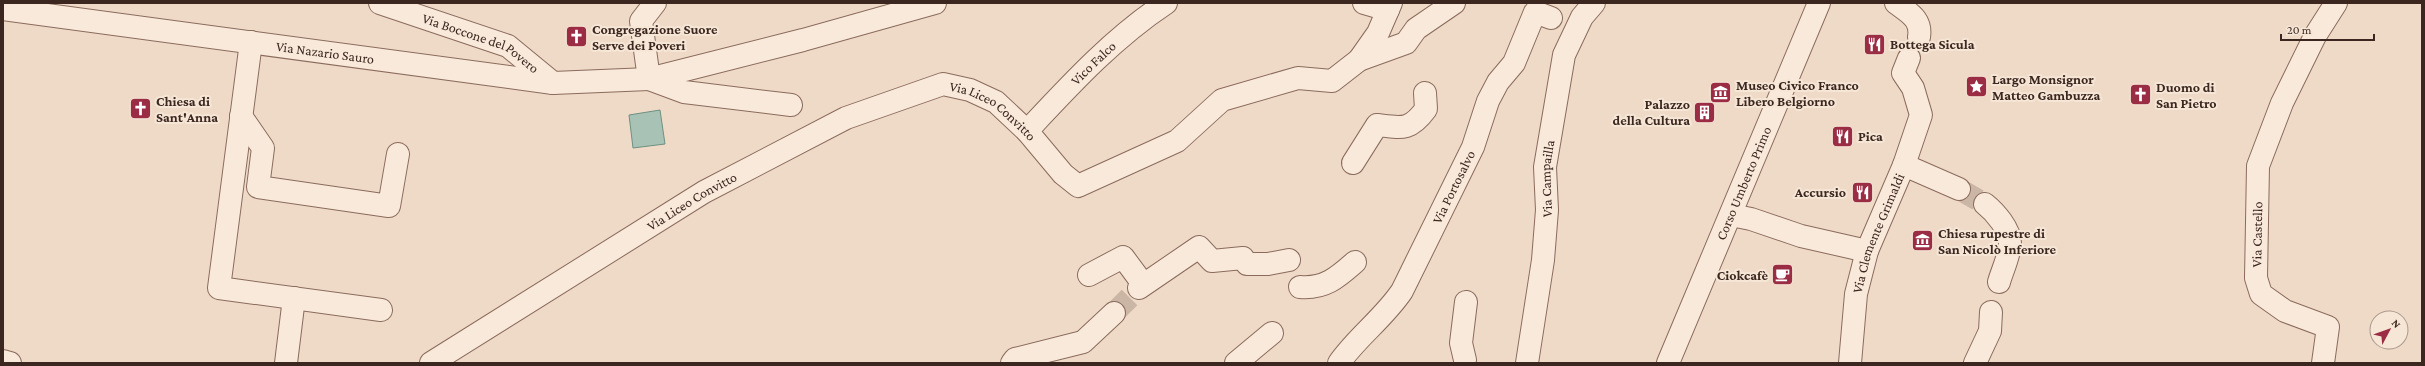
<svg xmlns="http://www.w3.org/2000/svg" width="2425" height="366" font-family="'Crimson Pro',serif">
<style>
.water{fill:#a8c2b5;stroke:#6e9181}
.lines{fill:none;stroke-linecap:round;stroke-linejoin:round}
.minor-tunnel{stroke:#cbb6a6;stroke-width:22;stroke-dasharray:22 11;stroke-linecap:butt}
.minor-casing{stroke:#8a6b5c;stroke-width:24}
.minor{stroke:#f9e9da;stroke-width:22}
.labels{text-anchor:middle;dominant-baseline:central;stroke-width:4;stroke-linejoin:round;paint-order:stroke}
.poi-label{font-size:14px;font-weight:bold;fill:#3b2720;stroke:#f6e6d6;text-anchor:start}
.street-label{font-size:14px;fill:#3b2720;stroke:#f6e6d6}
</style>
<rect width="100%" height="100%" fill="#efdac7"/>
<polygon class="water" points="660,110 665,144 633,148 629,115"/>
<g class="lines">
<g class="minor-tunnel">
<polyline points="1959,189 1985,204"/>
<polyline points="1114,313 1139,288"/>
</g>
<defs>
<g id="minor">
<path id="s1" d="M380 3 508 46 553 83"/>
<polyline points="1364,3 1388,10"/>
<path d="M1896 3C1909 13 1922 19 1919 37"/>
<path id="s2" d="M3 9 553 83 649 79 803 40 935 3"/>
<polyline points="251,42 219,288 381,310"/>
<polyline points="1359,60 1378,33 1391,3"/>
<polyline points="649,79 684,92 791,105"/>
<polyline points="649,79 641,21 655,3"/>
<polyline points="241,116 263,148 258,187 389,206 398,154"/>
<path id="s3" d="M1027 131C1070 85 1113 38 1166 3"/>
<path d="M1353 163 1377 125C1402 128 1410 131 1426 109L1425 93"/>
<polyline points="1904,165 1921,115 1913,88 1903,73 1909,58"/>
<path d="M1985 204C1995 212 2010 229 2010 243 2010 255 2002 271 1999 282"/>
<polyline points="1731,215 1751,219 1801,236 1867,251"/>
<polyline points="1089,275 1123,257 1143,284"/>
<path d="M1300 287C1325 289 1338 277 1355 262"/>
<polyline points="1139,288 1199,247 1212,261 1243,258 1247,264 1268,264 1289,260"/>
<polyline points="1465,360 1461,343 1466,302"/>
<polyline points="3,361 10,363"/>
<polyline points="286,363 294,298"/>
<path id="s4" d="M431 363 704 192 846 118 943 84 970 90 996 102 1027 131 1063 174 1078 186 1177 141 1222 100 1298 78 1332 81 1359 60 1406 43 1416 29 1454 3"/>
<polyline points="1012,363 1015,359 1083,342 1114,313"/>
<polyline points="1236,363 1272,333"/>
<path id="s5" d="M1339 363C1357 337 1384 318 1402 291L1473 147 1488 101 1498 82 1514 63 1535 12 1551 18"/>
<path id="s6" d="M1527 363 1543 260 1547 210 1545 167 1564 55 1582 17 1594 3"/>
<path id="s7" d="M1668 363 1819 3"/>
<path id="s8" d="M1850 363 1856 294 1867 251 1904 165 1959 189"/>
<polyline points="1975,363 1990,331 1991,312"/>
<path id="s9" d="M2323 363 2328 327 2285 311 2261 294 2256 278 2258 166 2282 103 2315 36 2336 3"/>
</g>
</defs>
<use href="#minor" class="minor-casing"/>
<use href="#minor" class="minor"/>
</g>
<defs>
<symbol id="church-square" viewBox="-11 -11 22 22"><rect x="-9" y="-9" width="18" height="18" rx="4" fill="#9a2c44" stroke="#f6e6d6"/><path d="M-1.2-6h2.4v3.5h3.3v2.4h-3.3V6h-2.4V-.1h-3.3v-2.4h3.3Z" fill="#fff"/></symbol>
<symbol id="restaurant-square" viewBox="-11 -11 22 22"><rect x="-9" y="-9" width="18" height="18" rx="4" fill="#9a2c44" stroke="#f6e6d6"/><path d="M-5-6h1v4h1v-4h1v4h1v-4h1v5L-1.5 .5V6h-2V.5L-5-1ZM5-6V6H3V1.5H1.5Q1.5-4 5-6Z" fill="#fff"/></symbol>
<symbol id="sight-square" viewBox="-11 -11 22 22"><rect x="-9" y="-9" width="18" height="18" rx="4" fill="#9a2c44" stroke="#f6e6d6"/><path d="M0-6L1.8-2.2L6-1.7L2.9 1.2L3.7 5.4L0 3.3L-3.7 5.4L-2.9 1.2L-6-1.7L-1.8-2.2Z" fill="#fff"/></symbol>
<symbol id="museum-square" viewBox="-11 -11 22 22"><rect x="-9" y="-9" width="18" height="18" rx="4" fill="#9a2c44" stroke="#f6e6d6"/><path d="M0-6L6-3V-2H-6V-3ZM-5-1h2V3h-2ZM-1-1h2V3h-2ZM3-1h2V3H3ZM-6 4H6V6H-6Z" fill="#fff"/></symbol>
<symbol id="building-square" viewBox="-11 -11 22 22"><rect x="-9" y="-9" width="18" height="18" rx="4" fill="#9a2c44" stroke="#f6e6d6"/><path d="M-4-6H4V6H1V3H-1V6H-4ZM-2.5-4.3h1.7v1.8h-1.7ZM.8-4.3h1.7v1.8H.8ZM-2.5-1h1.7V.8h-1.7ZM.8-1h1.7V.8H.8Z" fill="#fff"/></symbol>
<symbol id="cafe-square" viewBox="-11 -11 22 22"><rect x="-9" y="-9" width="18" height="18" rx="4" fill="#9a2c44" stroke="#f6e6d6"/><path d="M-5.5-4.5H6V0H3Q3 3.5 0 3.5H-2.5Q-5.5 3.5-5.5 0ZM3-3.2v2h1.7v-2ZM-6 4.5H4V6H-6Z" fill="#fff"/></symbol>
</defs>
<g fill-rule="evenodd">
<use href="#church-square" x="564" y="24" width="25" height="25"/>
<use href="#restaurant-square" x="1862" y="32" width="25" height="25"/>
<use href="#sight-square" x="1964" y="74" width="25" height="25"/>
<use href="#museum-square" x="1708" y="80" width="25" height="25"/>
<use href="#church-square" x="2128" y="82" width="25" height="25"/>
<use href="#church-square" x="128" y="96" width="25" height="25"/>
<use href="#building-square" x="1692" y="100" width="25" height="25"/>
<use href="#restaurant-square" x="1830" y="124" width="25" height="25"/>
<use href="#restaurant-square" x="1850" y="180" width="25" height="25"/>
<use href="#museum-square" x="1910" y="228" width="25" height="25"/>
<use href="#cafe-square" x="1770" y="262" width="25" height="25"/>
</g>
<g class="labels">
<g class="poi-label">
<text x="592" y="29">Congregazione Suore<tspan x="592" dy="16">Serve dei Poveri</tspan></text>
<text x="1890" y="44">Bottega Sicula</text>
<text x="1992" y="79">Largo Monsignor<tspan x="1992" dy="16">Matteo Gambuzza</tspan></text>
<text x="1736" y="85">Museo Civico Franco<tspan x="1736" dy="16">Libero Belgiorno</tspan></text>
<text x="2156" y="87">Duomo di<tspan x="2156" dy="16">San Pietro</tspan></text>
<text x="156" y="101">Chiesa di<tspan x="156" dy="16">Sant'Anna</tspan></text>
<text x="1690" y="104" text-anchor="end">Palazzo<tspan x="1690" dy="16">della Cultura</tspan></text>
<text x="1858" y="136">Pica</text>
<text x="1846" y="192" text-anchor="end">Accursio</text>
<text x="1938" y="233">Chiesa rupestre di<tspan x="1938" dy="16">San Nicolò Inferiore</tspan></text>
<text x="1768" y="275" text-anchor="end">Ciokcafè</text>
</g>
<g class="street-label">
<text stroke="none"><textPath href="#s1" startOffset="109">Via Boccone del Povero</textPath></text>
<text stroke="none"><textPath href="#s2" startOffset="325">Via Nazario Sauro</textPath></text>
<text stroke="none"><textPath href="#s3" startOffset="95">Vico Falco</textPath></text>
<text stroke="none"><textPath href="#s4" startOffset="643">Via Liceo Convitto</textPath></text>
<text stroke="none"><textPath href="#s6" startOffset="186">Via Campailla</textPath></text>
<text stroke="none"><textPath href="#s7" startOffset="195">Corso Umberto Primo</textPath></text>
<text stroke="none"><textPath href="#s5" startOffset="212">Via Portosalvo</textPath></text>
<text stroke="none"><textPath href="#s4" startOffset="307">Via Liceo Convitto</textPath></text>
<text stroke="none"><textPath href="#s8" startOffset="134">Via Clemente Grimaldi</textPath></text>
<text stroke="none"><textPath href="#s9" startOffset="172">Via Castello</textPath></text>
</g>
</g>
<rect width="2425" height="366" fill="none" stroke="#3b2720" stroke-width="8"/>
<g transform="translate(2389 330) rotate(49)"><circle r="19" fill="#f6e6d6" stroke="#ab9a8d"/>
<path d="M0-3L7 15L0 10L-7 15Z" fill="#9a2c44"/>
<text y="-6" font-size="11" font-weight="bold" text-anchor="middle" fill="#3b2720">N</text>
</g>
<path d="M2281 34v6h93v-6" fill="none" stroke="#3b2720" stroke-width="2"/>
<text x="2287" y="34" font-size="12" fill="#3b2720" stroke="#f6e6d6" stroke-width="3" paint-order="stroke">20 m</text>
</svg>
